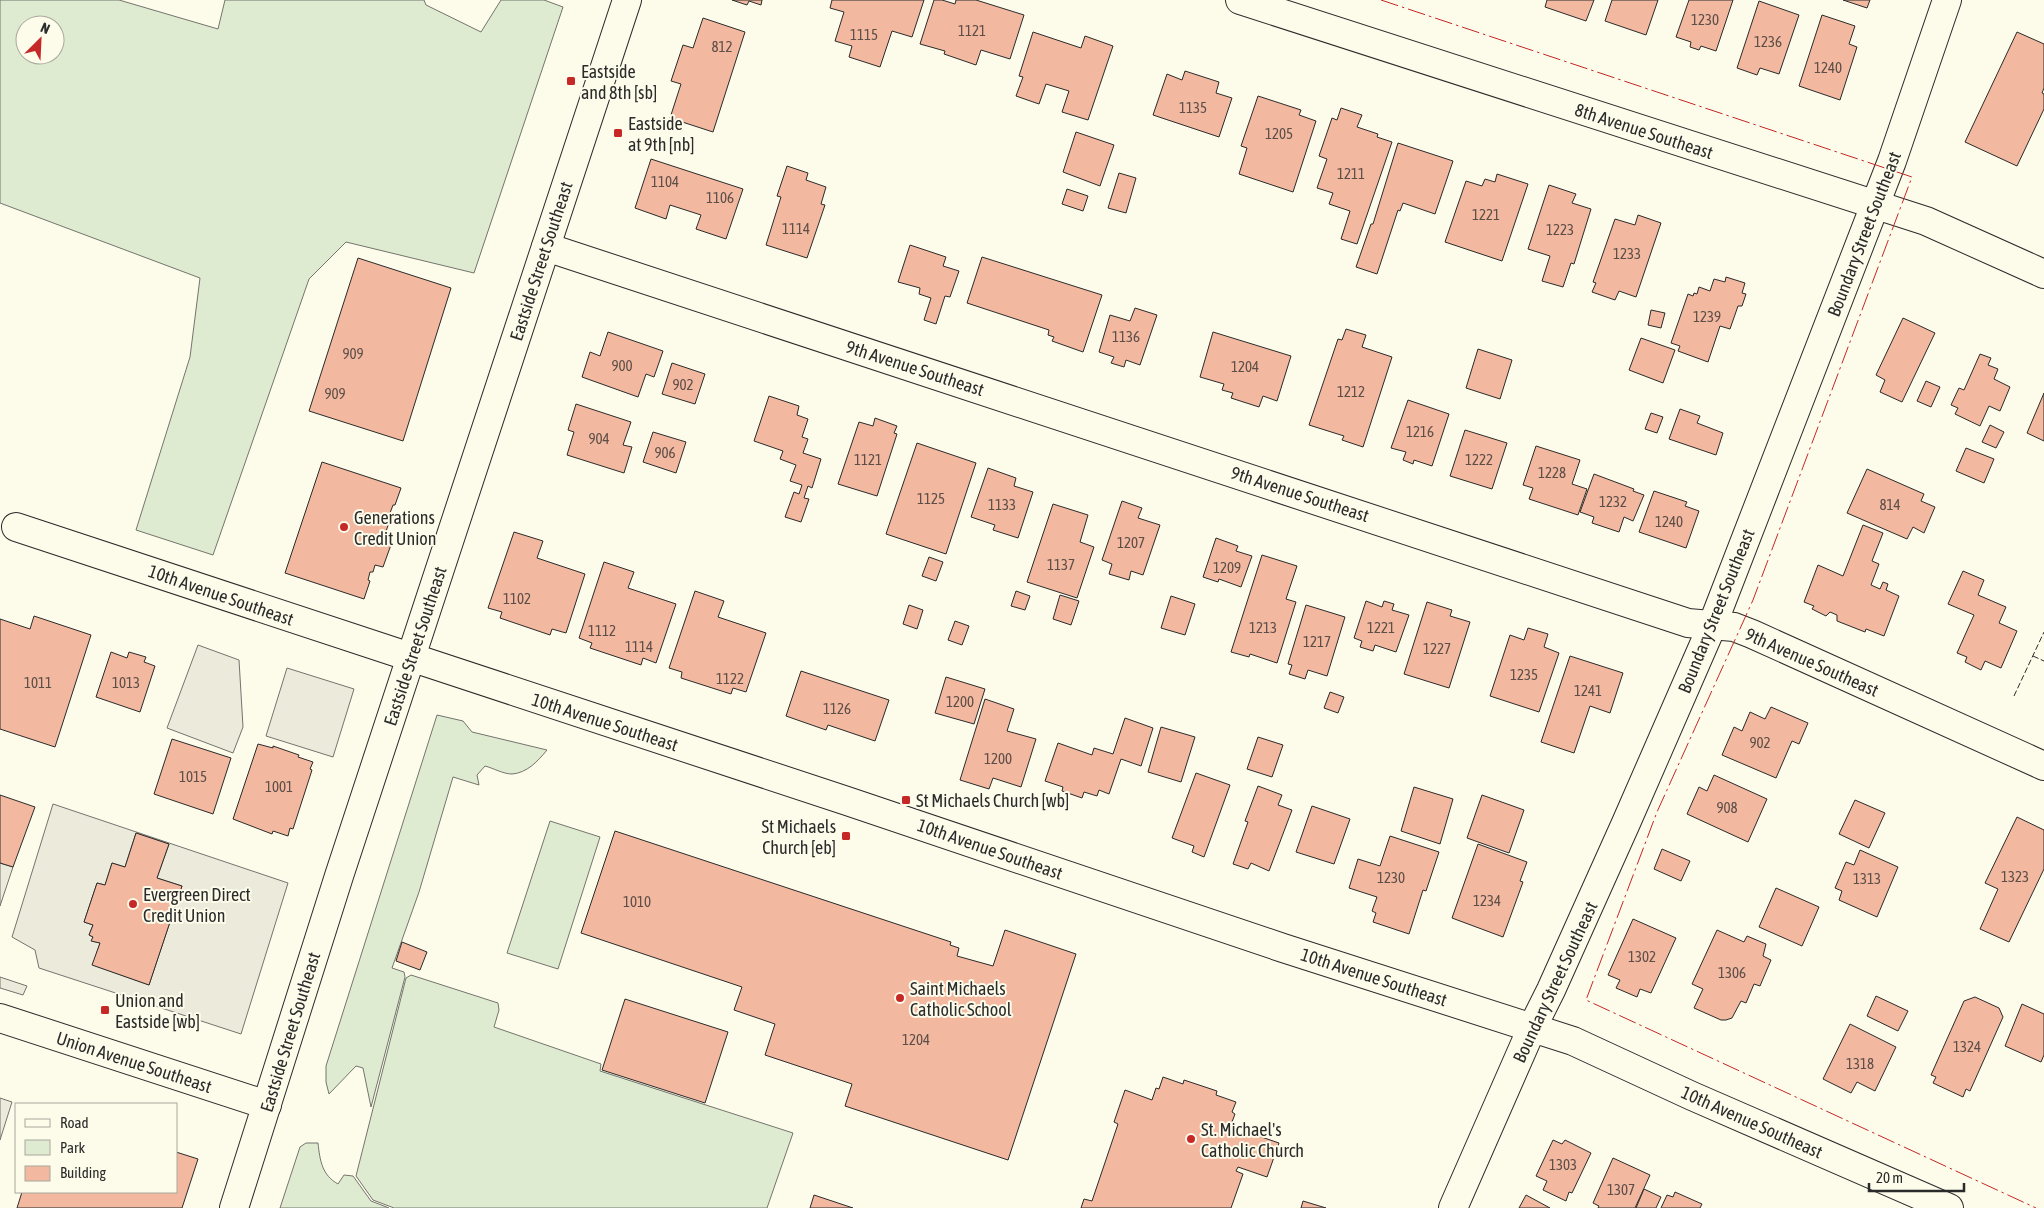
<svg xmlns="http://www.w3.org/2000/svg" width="2044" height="1208" font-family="'Asap Condensed',sans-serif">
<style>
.green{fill:#deebd1;stroke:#74746e;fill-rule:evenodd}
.parking{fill:#eceadb;stroke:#74746e;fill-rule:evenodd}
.building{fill:#f2b8a0;stroke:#2b2b2b}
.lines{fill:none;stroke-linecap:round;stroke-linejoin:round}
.minor-casing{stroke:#2b2b2b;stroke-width:30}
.tertiary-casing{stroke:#2b2b2b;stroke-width:30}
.minor{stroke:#fdfbea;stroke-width:28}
.tertiary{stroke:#fdfbea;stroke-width:28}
.fence{stroke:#2b2b2b;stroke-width:1;stroke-dasharray:6 2.5;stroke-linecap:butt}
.power{stroke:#c62828;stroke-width:1;stroke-dasharray:18 4 2.5 4;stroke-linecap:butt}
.poi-dot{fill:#c62828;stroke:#fdfbea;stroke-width:2}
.labels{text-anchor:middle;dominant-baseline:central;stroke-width:4;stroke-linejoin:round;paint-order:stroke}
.number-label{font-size:15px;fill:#5d4e48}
.poi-label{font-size:18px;fill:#2b2b2b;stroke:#fdfbea;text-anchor:start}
.street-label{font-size:18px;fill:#2b2b2b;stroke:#fdfbea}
</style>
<rect width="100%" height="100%" fill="#fdfbea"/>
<g class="green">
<path d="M0 0H119L218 29 225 0H424L426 5 481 32 501 0H544L563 7 474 273 346 242 309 279 213 555 136 530 190 357 200 278 0 203ZM25 25H55V55H25Z"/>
<path d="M437 715 463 721 472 732 547 750C538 761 527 773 512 774 503 774 493 768 485 766L477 775 479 785 453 777 419 892 392 968 404 972 405 977 371 1107 363 1068 356 1066 329 1094 326 1082V1066Z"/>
<polygon points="550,821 600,837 558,969 507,953"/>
<polygon points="411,975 498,1003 499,1010 494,1027 601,1064 600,1071 793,1133 767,1208 394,1208 373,1200 356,1176 406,978"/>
<path d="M306 1143H318C320 1161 322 1175 338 1184L344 1175 353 1176 371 1201 389 1208H280L300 1147Z"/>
</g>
<g class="parking">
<polygon points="198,645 239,660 243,727 233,753 167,728"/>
<polygon points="287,668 354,689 333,757 266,736"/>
<path d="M53 804 288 883 241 1034 39 968 35 950 12 937ZM136 833 169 844 157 878 182 886 149 985 93 965 100 943 92 941 93 937 89 935 93 925 84 922 97 883 105 885 112 863 125 867Z"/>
<polygon points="0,863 13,867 0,906"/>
<polygon points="0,977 27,986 23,995 0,988"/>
<polygon points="0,1098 12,1102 0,1140"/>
</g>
<g class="building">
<polygon points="732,0 762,0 761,5 749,1 747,5"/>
<polygon points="832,0 924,0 912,37 892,31 880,67 849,57 852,46 835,41 844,12 830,8"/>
<polygon points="934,0 942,0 955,4 956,0 976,0 1024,15 1010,59 981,50 976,65 944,54 945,51 920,44"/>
<polygon points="1547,0 1594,0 1586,21 1545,7"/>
<polygon points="1612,0 1658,0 1646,35 1605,21"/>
<polygon points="1689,0 1733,0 1716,51 1701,46 1699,50 1690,47 1691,42 1676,37"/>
<polygon points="1843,0 1870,0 1867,8"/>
<polygon points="1759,1 1799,15 1779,74 1760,68 1757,75 1737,68"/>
<polygon points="1822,15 1855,26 1849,44 1857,47 1840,100 1799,86"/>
<polygon points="703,18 745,32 713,132 670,118 681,84 671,81 683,45 693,48"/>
<polygon points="1033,32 1081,48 1085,36 1113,46 1088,120 1062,112 1069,91 1046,84 1039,104 1016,96 1023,77 1019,76"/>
<polygon points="2017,32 2044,44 2044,88 2042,93 2044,94 2044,109 2017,166 1965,142"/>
<polygon points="1185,71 1219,82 1216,93 1232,98 1219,137 1153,115 1167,74 1182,80"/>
<polygon points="1258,96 1301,110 1299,115 1316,121 1293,192 1239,174 1247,148 1241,146"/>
<polygon points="1341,108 1362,115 1357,127 1378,134 1377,137 1392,142 1357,244 1341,239 1350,211 1329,204 1333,193 1317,188 1327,159 1319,156 1332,118 1337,120"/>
<polygon points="1076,132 1114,145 1100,186 1063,172"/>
<polygon points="1398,143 1453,161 1435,214 1403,203 1400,211 1398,210 1377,274 1356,267 1371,224 1373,224"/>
<polygon points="651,159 743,189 726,239 696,229 701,215 670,205 666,219 635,208"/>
<polygon points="787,166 808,173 806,180 826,187 821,204 825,205 807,258 766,245 781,197 777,196"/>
<polygon points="1119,173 1136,178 1126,213 1108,208"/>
<polygon points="1497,174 1528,184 1502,261 1445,242 1466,181 1482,186 1485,179 1495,182"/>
<polygon points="1549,185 1576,194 1572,203 1591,209 1574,264 1571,263 1563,287 1542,281 1550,256 1528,249"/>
<polygon points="1067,189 1088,196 1083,211 1062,204"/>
<polygon points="1638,215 1661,223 1636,297 1619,291 1615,300 1592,292 1596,283 1593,282 1615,219 1635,225"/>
<polygon points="910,245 946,257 943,266 959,271 950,297 945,296 936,324 924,320 931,298 919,294 920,288 898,282"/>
<polygon points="982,257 1102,295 1083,352 1052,341 1054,337 1048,335 1049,330 967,303"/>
<polygon points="358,258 451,288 403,441 309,411"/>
<polygon points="1726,277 1745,283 1742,293 1746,294 1742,306 1738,306 1730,329 1720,326 1708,362 1678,351 1680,346 1671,343 1688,294 1693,296 1694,293 1697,294 1699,287 1710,291 1714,279 1725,282"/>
<polygon points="1135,308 1157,315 1140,365 1126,360 1124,367 1111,363 1114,357 1099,352 1110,315 1130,321"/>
<polygon points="1651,310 1665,313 1661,328 1648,325"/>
<polygon points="1903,318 1935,333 1902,402 1880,392 1885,380 1876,375"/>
<polygon points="1346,329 1366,335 1362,347 1392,357 1363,447 1342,440 1344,436 1309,425 1338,339 1342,340"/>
<polygon points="608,332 663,351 654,377 646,374 638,397 582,377 590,352 600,356"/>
<polygon points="1213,332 1291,356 1277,401 1263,396 1259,407 1231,398 1233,393 1222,390 1224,384 1200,377"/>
<polygon points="1641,338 1675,350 1663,383 1629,370"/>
<polygon points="1478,349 1512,360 1500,399 1466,388"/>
<polygon points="1980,354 1991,358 1988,365 1998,369 1994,379 2010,387 2000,411 1989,406 1980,426 1955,414 1958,408 1951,405 1959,388 1964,390"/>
<polygon points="672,363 705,374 695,404 662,394"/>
<polygon points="1926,381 1940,387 1931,407 1917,401"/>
<polygon points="2044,393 2044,441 2027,433"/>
<polygon points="769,396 799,406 797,415 808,419 802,437 808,439 803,453 821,459 812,488 808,486 804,498 809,499 801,522 785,517 794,492 799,494 802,485 790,481 796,465 780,459 783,451 754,441"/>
<polygon points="1408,400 1449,414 1432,466 1414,460 1413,464 1403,460 1406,452 1391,448"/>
<polygon points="576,404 631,422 623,445 632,447 624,473 567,455 574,432 568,430"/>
<polygon points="1680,409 1700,416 1697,423 1723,433 1716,455 1669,439"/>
<polygon points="1651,413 1663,417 1657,433 1645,429"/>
<polygon points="875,418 897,426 894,433 897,434 877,496 838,484 859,422 873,426"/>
<polygon points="1990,425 2004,432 1996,448 1982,442"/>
<polygon points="1465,430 1507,443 1492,489 1450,476"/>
<polygon points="653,432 686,442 676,473 643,462"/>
<polygon points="917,443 976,463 946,554 886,534"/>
<polygon points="1536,446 1580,460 1572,484 1587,489 1578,515 1529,499 1533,488 1523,485"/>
<polygon points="1966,448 1994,459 1984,483 1956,471"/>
<polygon points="322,462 401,488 395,505 393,505 390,513 392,514 383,540 392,542 383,567 375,565 373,572 370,572 368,580 370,581 364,599 285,573"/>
<polygon points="988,468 1016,478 1014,486 1033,492 1018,538 993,530 995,525 971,517"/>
<polygon points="1867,469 1924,494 1921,501 1935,507 1924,533 1913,527 1907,539 1847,513"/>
<polygon points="1594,474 1634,489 1633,491 1644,495 1633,521 1624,517 1619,532 1592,523 1594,517 1580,512"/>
<polygon points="1654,491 1687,502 1685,506 1699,511 1686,548 1639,532"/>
<polygon points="1122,501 1142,508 1138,518 1160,525 1143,575 1131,571 1129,580 1109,574 1112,564 1102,560"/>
<polygon points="1053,504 1088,515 1080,542 1094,547 1077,598 1027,582"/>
<polygon points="1863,525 1883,533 1872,561 1879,564 1871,585 1880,589 1883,582 1888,584 1886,590 1899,596 1884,636 1866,629 1865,632 1837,621 1837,615 1830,612 1826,616 1812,609 1814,606 1804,602 1818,565 1843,576"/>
<polygon points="514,532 543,541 537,558 585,574 566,633 552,629 550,635 500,618 502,612 488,608"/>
<polygon points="1216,538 1238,546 1236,551 1252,556 1241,587 1219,579 1218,582 1203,577"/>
<polygon points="1262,555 1297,566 1286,599 1296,602 1277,663 1250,654 1249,657 1231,652"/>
<polygon points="929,557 943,562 936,581 922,576"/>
<polygon points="604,562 634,572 628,588 676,604 656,663 643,658 641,665 590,648 592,643 579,638"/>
<polygon points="1963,571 1984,580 1978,595 2006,607 1999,623 2017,631 2001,668 1985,661 1981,670 1965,662 1967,657 1957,653 1974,615 1948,604"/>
<polygon points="695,591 724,601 718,617 766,633 746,692 733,688 731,694 681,678 682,672 669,668"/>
<polygon points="1016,591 1030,596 1025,610 1011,606"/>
<polygon points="1060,595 1079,601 1071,625 1053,619"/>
<polygon points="1171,596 1195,604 1185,635 1161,628"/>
<polygon points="1366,601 1382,607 1384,601 1394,604 1392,610 1409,615 1396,652 1375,645 1373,651 1360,647 1362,641 1354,638"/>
<polygon points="1427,602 1452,610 1450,616 1470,622 1449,688 1404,674"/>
<polygon points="909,605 923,610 917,629 903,624"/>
<polygon points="1306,605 1345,617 1327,676 1308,670 1305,679 1289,674 1292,665 1288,664"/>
<polygon points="34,616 91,635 55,747 0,729 0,619 30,629"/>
<polygon points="955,621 969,626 962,645 948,640"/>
<polygon points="1528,628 1548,634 1544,647 1559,653 1539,712 1490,696 1510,635 1524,640"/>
<polygon points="111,652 127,658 129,652 146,657 144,662 155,666 140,712 96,697"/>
<polygon points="1570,656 1623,673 1610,713 1590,706 1574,753 1541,742"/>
<polygon points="801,671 889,700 875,741 828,725 826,730 786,716"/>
<polygon points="946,677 985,689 974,724 935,713"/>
<polygon points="1330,692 1344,697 1338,713 1324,708"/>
<polygon points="985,699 1014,709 1007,731 1036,739 1021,787 993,778 989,789 960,780"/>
<polygon points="1771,707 1808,723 1799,744 1792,741 1776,778 1722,755 1734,727 1742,731 1750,712 1765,719"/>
<polygon points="1125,718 1153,728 1141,766 1121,759 1109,794 1099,790 1097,796 1084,792 1082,798 1062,791 1063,787 1045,781 1058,743 1092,755 1094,748 1113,754"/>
<polygon points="1161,727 1195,737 1181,782 1148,772"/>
<polygon points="1258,737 1283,745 1272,777 1247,769"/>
<polygon points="172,739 231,758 213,814 154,794"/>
<polygon points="258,744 273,748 273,746 299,755 298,757 313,762 310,769 312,770 293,829 290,828 288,836 273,831 272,834 233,819"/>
<polygon points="1196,773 1230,785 1204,857 1192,852 1194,846 1172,838"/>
<polygon points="1714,775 1767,799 1748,842 1687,814 1699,787 1707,791"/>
<polygon points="1258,786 1282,795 1278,805 1292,810 1269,871 1251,863 1248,869 1233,864 1248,822 1245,821"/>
<polygon points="1414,787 1453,799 1440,844 1401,831"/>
<polygon points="0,795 35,807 13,867 0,863"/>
<polygon points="1482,795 1524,810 1509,853 1467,838"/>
<polygon points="1855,800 1885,813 1869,848 1839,834"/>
<polygon points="1312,806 1350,819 1334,864 1296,852"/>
<polygon points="2017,817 2044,830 2044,869 2009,942 1980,929 1998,889 1985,883"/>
<polygon points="615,831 951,942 950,945 959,948 957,956 993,966 1005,930 1076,954 1008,1160 845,1106 852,1084 765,1055 775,1024 734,1010 742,987 581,933"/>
<polygon points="136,833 169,844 157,878 182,886 149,985 92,965 100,943 91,941 93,937 89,935 93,925 84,922 97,883 105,885 112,863 125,867"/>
<polygon points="1390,836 1439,852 1426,891 1423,890 1409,934 1373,922 1376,913 1372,911 1377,897 1349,888 1358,859 1380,866"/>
<polygon points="1478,844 1527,862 1520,881 1523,882 1503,937 1452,918"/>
<polygon points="1662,849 1690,861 1681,881 1654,869"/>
<polygon points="1860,850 1898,867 1877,917 1839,900 1842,891 1835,888 1846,862 1854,865"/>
<polygon points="1776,888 1819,907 1802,946 1759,927"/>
<polygon points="1633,919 1676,938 1651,993 1640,989 1637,997 1616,988 1620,980 1608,975"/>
<polygon points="1717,930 1744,942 1747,936 1766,944 1763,956 1771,960 1760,986 1754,984 1746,1003 1741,1001 1732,1018 1726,1020 1721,1020 1694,1008 1703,989 1692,984"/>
<polygon points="402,942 427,952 420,970 396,961"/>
<polygon points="1876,996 1908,1011 1898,1031 1867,1016"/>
<polygon points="1975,997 1999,1008 2003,1017 1970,1091 1966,1089 1963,1097 1933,1083 1936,1077 1931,1075 1964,1001"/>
<polygon points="625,999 728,1032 705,1103 602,1070"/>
<polygon points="2022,1004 2044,1014 2044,1055 2041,1062 2005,1046"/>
<polygon points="1850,1024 1896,1047 1875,1091 1857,1082 1851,1093 1823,1079"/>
<polygon points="1163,1077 1183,1084 1184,1080 1217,1091 1216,1095 1236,1102 1232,1112 1235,1114 1229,1130 1242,1135 1244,1131 1279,1143 1267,1177 1238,1167 1236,1171 1243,1174 1231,1208 1081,1208 1084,1199 1092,1201 1118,1124 1114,1122 1125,1090 1152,1100 1156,1088 1159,1089"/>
<polygon points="1553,1140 1562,1144 1565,1140 1591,1153 1572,1193 1569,1192 1566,1201 1543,1190 1547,1181 1536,1176"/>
<polygon points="176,1152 198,1159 182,1208 17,1208 22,1192 176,1192"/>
<polygon points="1613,1158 1650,1175 1635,1208 1598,1208 1599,1206 1593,1203"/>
<polygon points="1644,1189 1661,1197 1656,1208 1636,1208"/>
<polygon points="1675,1192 1702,1204 1700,1208 1661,1208 1667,1195 1673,1197"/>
<polygon points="814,1195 853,1208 810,1208"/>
<polygon points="1526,1195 1550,1208 1519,1208"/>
<polygon points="1303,1201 1326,1208 1301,1208"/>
</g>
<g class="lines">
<defs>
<g id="minor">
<polyline points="1240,0 1926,221 2044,274"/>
<polyline points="546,247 1688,623 1734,627 1752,634 2044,766"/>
<polyline points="16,527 847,801 1283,948 1573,1041 1692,1096 1949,1208"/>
<polyline points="1453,1208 1532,1028 1551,990 1626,823 1712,626 1892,161 1947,0"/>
</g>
<g id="tertiary">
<polyline points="0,1018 267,1105"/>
<polyline points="234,1208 339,876 627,0"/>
</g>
</defs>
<use href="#minor" class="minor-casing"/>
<use href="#tertiary" class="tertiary-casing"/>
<use href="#minor" class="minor"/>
<use href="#tertiary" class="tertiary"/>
<g class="fence">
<polyline points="2033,656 2044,661"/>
<polyline points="2014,696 2044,632"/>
</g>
<polyline class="power" points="1381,0 1912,177 1753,600 1657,812 1586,1000 2036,1208"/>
</g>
<g class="poi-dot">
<rect x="566" y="76" width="10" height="10" rx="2.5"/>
<rect x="613" y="128" width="10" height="10" rx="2.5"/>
<circle cx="344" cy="527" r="5"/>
<rect x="901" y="795" width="10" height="10" rx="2.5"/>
<rect x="841" y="831" width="10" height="10" rx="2.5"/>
<circle cx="133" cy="904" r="5"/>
<circle cx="900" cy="998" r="5"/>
<rect x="100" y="1005" width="10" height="10" rx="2.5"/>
<circle cx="1191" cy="1139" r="5"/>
</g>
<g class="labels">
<g class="number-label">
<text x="1705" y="19">1230</text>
<text x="972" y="30">1121</text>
<text x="864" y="34">1115</text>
<text x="1768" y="41">1236</text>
<text x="722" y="46">812</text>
<text x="1828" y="67">1240</text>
<text x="1193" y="107">1135</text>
<text x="1279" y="133">1205</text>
<text x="1351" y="173">1211</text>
<text x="665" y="181">1104</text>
<text x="720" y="197">1106</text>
<text x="1486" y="214">1221</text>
<text x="796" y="228">1114</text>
<text x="1560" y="229">1223</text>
<text x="1627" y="253">1233</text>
<text x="1707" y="316">1239</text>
<text x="1126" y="336">1136</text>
<text x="353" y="353">909</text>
<text x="622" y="365">900</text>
<text x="1245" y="366">1204</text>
<text x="683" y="384">902</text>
<text x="1351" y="391">1212</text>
<text x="335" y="393">909</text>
<text x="1420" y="431">1216</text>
<text x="599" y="438">904</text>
<text x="665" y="452">906</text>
<text x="868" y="459">1121</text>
<text x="1479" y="459">1222</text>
<text x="1552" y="472">1228</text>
<text x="931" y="498">1125</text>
<text x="1613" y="501">1232</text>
<text x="1002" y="504">1133</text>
<text x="1890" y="504">814</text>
<text x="1669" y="521">1240</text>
<text x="1131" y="542">1207</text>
<text x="1061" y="564">1137</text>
<text x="1227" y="567">1209</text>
<text x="517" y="598">1102</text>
<text x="1263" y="627">1213</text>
<text x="1381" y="627">1221</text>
<text x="602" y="630">1112</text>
<text x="1317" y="641">1217</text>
<text x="639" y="646">1114</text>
<text x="1437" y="648">1227</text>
<text x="1524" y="674">1235</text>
<text x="730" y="678">1122</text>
<text x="38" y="682">1011</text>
<text x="126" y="682">1013</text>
<text x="1588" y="690">1241</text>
<text x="960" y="701">1200</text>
<text x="837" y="708">1126</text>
<text x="1760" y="742">902</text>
<text x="998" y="758">1200</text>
<text x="193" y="776">1015</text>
<text x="279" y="786">1001</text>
<text x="1727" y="807">908</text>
<text x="2015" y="876">1323</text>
<text x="1391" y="877">1230</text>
<text x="1867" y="878">1313</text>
<text x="1487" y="900">1234</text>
<text x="637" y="901">1010</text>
<text x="1642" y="956">1302</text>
<text x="1732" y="972">1306</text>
<text x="916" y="1039">1204</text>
<text x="1967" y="1046">1324</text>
<text x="1860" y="1063">1318</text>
<text x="1563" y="1164">1303</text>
<text x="1621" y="1189">1307</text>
</g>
<g class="poi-label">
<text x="581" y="71">Eastside<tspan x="581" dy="21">and 8th [sb]</tspan></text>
<text x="628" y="123">Eastside<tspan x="628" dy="21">at 9th [nb]</tspan></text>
<text x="354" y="517">Generations<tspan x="354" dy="21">Credit Union</tspan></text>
<text x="916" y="800">St Michaels Church [wb]</text>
<text x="836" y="826" text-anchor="end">St Michaels<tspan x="836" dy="21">Church [eb]</tspan></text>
<text x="143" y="894">Evergreen Direct<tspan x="143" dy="21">Credit Union</tspan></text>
<text x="910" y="988">Saint Michaels<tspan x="910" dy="21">Catholic School</tspan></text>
<text x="115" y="1000">Union and<tspan x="115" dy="21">Eastside [wb]</tspan></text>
<text x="1201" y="1129">St. Michael's<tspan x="1201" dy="21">Catholic Church</tspan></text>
</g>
<g class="street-label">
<text transform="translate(1644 131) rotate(18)">8th Avenue Southeast</text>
<text transform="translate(1864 234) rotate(-69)">Boundary Street Southeast</text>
<text transform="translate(541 261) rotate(-72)">Eastside Street Southeast</text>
<text transform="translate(915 368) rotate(18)">9th Avenue Southeast</text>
<text transform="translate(1300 494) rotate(18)">9th Avenue Southeast</text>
<text transform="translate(221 595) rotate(19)">10th Avenue Southeast</text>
<text transform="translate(1716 611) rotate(-68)">Boundary Street Southeast</text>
<text transform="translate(415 646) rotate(-72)">Eastside Street Southeast</text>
<text transform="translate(1812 662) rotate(24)">9th Avenue Southeast</text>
<text transform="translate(605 722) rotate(18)">10th Avenue Southeast</text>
<text transform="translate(990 849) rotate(19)">10th Avenue Southeast</text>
<text transform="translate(1374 977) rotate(18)">10th Avenue Southeast</text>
<text transform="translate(1555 982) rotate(-65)">Boundary Street Southeast</text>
<text transform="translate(290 1032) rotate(-73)">Eastside Street Southeast</text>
<text transform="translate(134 1062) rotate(18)">Union Avenue Southeast</text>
<text transform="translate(1752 1122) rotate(24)">10th Avenue Southeast</text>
</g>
</g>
<rect x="15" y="1103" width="162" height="90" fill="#fdfbea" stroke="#a9a89e"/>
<rect x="25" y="1119" width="25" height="8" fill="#fdfbea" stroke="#a9a89e"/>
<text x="60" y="1128" font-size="15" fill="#2b2b2b">Road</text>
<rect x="25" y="1140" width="25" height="15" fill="#deebd1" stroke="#a9a89e"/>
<text x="60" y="1153" font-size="15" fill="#2b2b2b">Park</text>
<rect x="25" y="1166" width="25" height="15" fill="#f2b8a0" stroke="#a9a89e"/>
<text x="60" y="1178" font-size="15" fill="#2b2b2b">Building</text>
<g transform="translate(40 40) rotate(24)"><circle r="24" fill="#fdfbea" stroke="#a9a89e"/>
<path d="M0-4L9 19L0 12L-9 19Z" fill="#c62828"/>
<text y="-8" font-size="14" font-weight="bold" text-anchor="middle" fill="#2b2b2b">N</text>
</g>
<path d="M1869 1183v8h95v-8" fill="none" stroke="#2b2b2b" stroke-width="2.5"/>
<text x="1876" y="1183" font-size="15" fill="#2b2b2b" stroke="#fdfbea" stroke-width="4" paint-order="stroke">20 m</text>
</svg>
